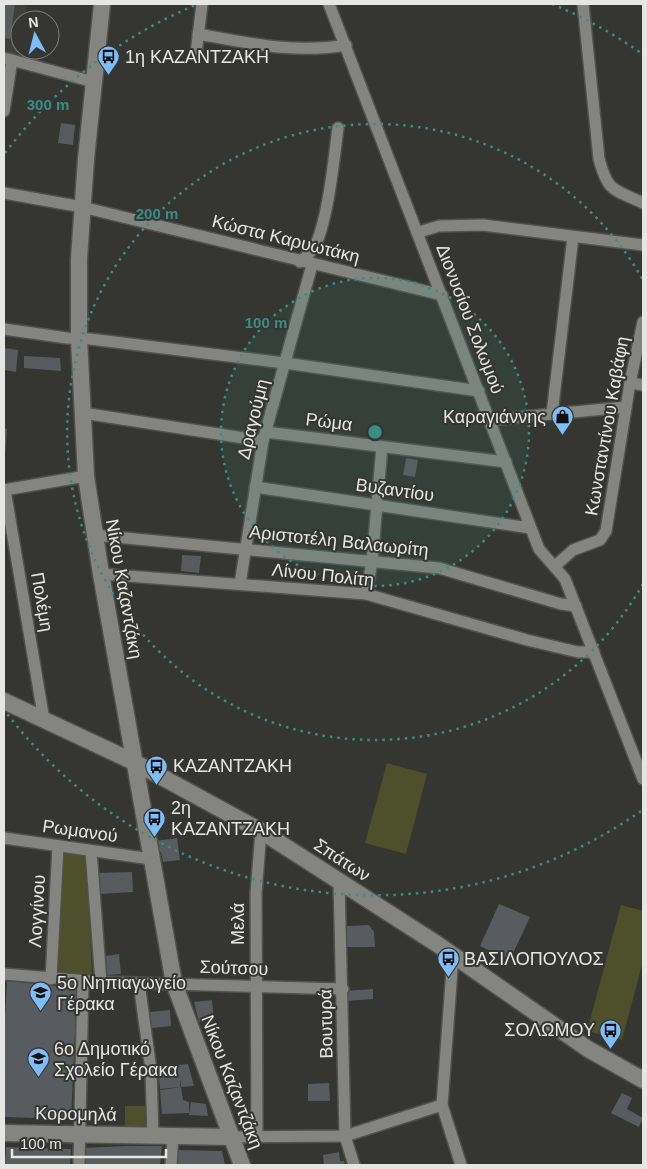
<svg xmlns="http://www.w3.org/2000/svg" width="647" height="1169" font-family="Helvetica,sans-serif">
<style>
.built{fill:#3f4037}
.green{fill:#4d502a}
.building{fill:#585b5f}
.lines{fill:none;stroke-linecap:round;stroke-linejoin:round}
.street-casing{stroke:#51514e;stroke-width:14}
.secondary-casing{stroke:#51514e;stroke-width:19}
.street{stroke:#848580;stroke-width:11}
.secondary{stroke:#848580;stroke-width:16}
.ring{fill:none;stroke:#3a8c85;stroke-width:2.5;stroke-dasharray:2.5 5}
.labels{text-anchor:middle;dominant-baseline:central;stroke-width:4;stroke-linejoin:round;paint-order:stroke}
.poi-label{font-size:18px;fill:#e6e6e3;stroke:#353632;text-anchor:start}
.street-label{font-size:18px;fill:#e6e6e3;stroke:#353632}
.centre{fill:#3a8c85;stroke:#353632;stroke-width:2.5}
.ring-label{font-size:15px;text-anchor:middle;font-weight:bold;fill:#3a8c85;stroke:#353632;stroke-width:4;stroke-linejoin:round;paint-order:stroke}
</style>
<rect width="100%" height="100%" fill="#353632"/>
<polygon class="built" points="4,4 27,4 25,20 20,20 20,56 4,52"/>
<g class="green">
<polygon points="387,763 427,774 406,854 365,843"/>
<polygon points="60,852 87,855 92,975 54,973"/>
<polygon points="621,905 643,911 643,961 622,1040 587,1031"/>
<polygon points="125,1106 145,1106 146,1131 125,1131"/>
</g>
<g class="building">
<polygon points="4,4 15,4 10,39 4,38"/>
<polygon points="61,123 75,125 73,145 58,143"/>
<polygon points="4,348 18,350 16,372 4,370"/>
<polygon points="24,356 60,358 61,371 24,368"/>
<polygon points="4,428 7,429 5,455 4,455"/>
<polygon points="406,458 418,460 415,477 403,475"/>
<polygon points="182,555 201,556 199,573 181,571"/>
<polygon points="177,838 180,860 163,862 161,852 157,852 155,841"/>
<polygon points="132,872 133,892 99,894 98,873"/>
<polygon points="499,904 530,917 510,960 480,946"/>
<polygon points="369,925 374,932 375,947 347,947 347,926"/>
<polygon points="119,954 121,974 107,975 106,956"/>
<polygon points="7,981 77,988 71,1119 4,1117 4,1036"/>
<polygon points="373,989 373,999 346,1001 345,991"/>
<polygon points="212,1000 214,1020 199,1022 194,1002"/>
<polygon points="170,1010 171,1026 152,1028 150,1012"/>
<polygon points="188,1064 194,1086 181,1087 180,1077 180,1087 160,1089 158,1067"/>
<polygon points="329,1083 330,1101 308,1101 308,1084"/>
<polygon points="181,1087 183,1100 189,1102 189,1113 162,1114 160,1090"/>
<polygon points="622,1093 632,1098 627,1109 643,1118 639,1127 611,1113"/>
<polygon points="191,1102 206,1104 208,1116 189,1115"/>
<polygon points="128,1146 162,1146 160,1165 81,1165 81,1148"/>
<polygon points="6,1147 71,1149 70,1165 5,1165"/>
<polygon points="173,1150 222,1151 225,1165 172,1165"/>
<polygon points="339,1152 340,1161 344,1161 345,1165 324,1165 323,1155"/>
</g>
<g class="lines">
<defs>
<g id="street">
<polyline points="329,4 539,549 565,579 643,779"/>
<path d="M583 4 599 159C608 193 614 189 643 203"/>
<path d="M198 34C247 43 296 54 346 45"/>
<polyline points="196,54 202,4"/>
<polyline points="4,58 94,82"/>
<polyline points="4,111 12,60"/>
<polyline points="4,193 82,207 442,295"/>
<polyline points="419,232 439,226 483,225 643,245"/>
<path d="M300 262C305 257 310 253 314 248 328 222 334 158 338 128"/>
<polyline points="4,329 67,338 90,339 285,363 479,391"/>
<polyline points="630,383 643,385"/>
<polyline points="83,413 263,441"/>
<polyline points="552,414 573,237"/>
<polyline points="490,420 626,407"/>
<polyline points="266,432 506,462"/>
<polyline points="255,487 530,528"/>
<polyline points="4,490 86,476"/>
<polyline points="5,490 44,720"/>
<polyline points="94,535 439,568 561,604 576,606"/>
<polyline points="555,566 573,550 600,540 606,531 630,383 643,322"/>
<polyline points="101,574 366,594 527,640 578,652 594,652"/>
<polyline points="240,584 263,441 312,265"/>
<polyline points="366,594 372,562 382,447"/>
<polyline points="4,838 151,859"/>
<polyline points="91,851 101,982"/>
<polyline points="339,881 345,1136 354,1165"/>
<polyline points="453,956 442,1105 461,1165"/>
<polyline points="4,974 101,982 343,989"/>
<polyline points="51,979 58,846"/>
<polyline points="139,983 151,1070 153,1136"/>
<polyline points="231,1137 345,1136 442,1105"/>
<polyline points="257,1137 256,893 261,831"/>
<polyline points="79,1165 83,981"/>
<polyline points="171,1165 173,1136"/>
</g>
<g id="secondary">
<polyline points="102,4 86,159 79,259 79,339 86,476 101,574 174,983 242,1165"/>
<polyline points="4,701 134,762 261,831 437,944 588,1049 643,1080"/>
<polyline points="4,1133 231,1137"/>
</g>
</defs>
<use href="#street" class="street-casing"/>
<use href="#secondary" class="secondary-casing"/>
<use href="#street" class="street"/>
<use href="#secondary" class="secondary"/>
</g>
<circle cx="375" cy="432" r="154" fill="#3a8c85" fill-opacity=".12"/>
<g class="ring">
<circle cx="375" cy="432" r="154"/>
<path d="M643 584A308 308 0 1 1 643 280"/>
<path d="M641 811A463 463 0 0 1 5 711M5 153A463 463 0 0 1 198 4M552 4A463 463 0 0 1 641 53"/>
</g>
<defs>
<symbol id="bus-pin" viewBox="-11 -11 22 30"><path d="M0 17L-7.5 6A9.5 9.5 0 1 1 7.5 6Z" fill="#7dbef9" stroke="#353632"/><path d="M-5-6H5V4H4V6H2V4H-2V6H-4V4H-5ZM-3.5-4V0h7V-4ZM-3.5 1.2v1.5H-2V1.2ZM2 1.2v1.5H3.5V1.2Z" fill="#111"/></symbol>
<symbol id="shop-pin" viewBox="-11 -11 22 30"><path d="M0 17L-7.5 6A9.5 9.5 0 1 1 7.5 6Z" fill="#7dbef9" stroke="#353632"/><path d="M-5-2.5h2.3a2.7 3.5 0 0 1 5.4 0H5L5.5 6h-11ZM-1.5-2.5h3a1.5 2.3 0 0 0-3 0Z" fill="#111"/></symbol>
<symbol id="school-pin" viewBox="-11 -11 22 30"><path d="M0 17L-7.5 6A9.5 9.5 0 1 1 7.5 6Z" fill="#7dbef9" stroke="#353632"/><path d="M0-5L7-2L0 1L-7-2ZM-4 1L0 2.5L4 1V4Q0 6-4 4Z" fill="#111"/></symbol>
</defs>
<g fill-rule="evenodd">
<use href="#bus-pin" x="96" y="44" width="25" height="34"/>
<use href="#shop-pin" x="550" y="404" width="25" height="34"/>
<use href="#bus-pin" x="144" y="754" width="25" height="34"/>
<use href="#bus-pin" x="142" y="806" width="25" height="34"/>
<use href="#bus-pin" x="436" y="946" width="25" height="34"/>
<use href="#school-pin" x="28" y="980" width="25" height="34"/>
<use href="#bus-pin" x="598" y="1018" width="25" height="34"/>
<use href="#school-pin" x="26" y="1046" width="25" height="34"/>
</g>
<g class="labels">
<g class="poi-label">
<text x="125" y="57">1η ΚΑΖΑΝΤΖΑΚΗ</text>
<text x="546" y="417" text-anchor="end">Καραγιάννης</text>
<text x="173" y="766">ΚΑΖΑΝΤΖΑΚΗ</text>
<text x="171" y="808">2η<tspan x="171" dy="21">ΚΑΖΑΝΤΖΑΚΗ</tspan></text>
<text x="464" y="959">ΒΑΣΙΛΟΠΟΥΛΟΣ</text>
<text x="57" y="983">5ο Νηπιαγωγείο<tspan x="57" dy="21">Γέρακα</tspan></text>
<text x="595" y="1030" text-anchor="end">ΣΟΛΩΜΟΥ</text>
<text x="54" y="1049">6ο Δημοτικό<tspan x="54" dy="21">Σχολείο Γέρακα</tspan></text>
</g>
<g class="street-label">
<text transform="translate(286 239) rotate(14)">Κώστα Καρυωτάκη</text>
<text transform="translate(470 319) rotate(69)">Διονυσίου Σολωμού</text>
<text transform="translate(253 419) rotate(-76)">Δραγούμη</text>
<text transform="translate(329 422) rotate(7)">Ρώμα</text>
<text transform="translate(607 426) rotate(-80)">Κωνσταντίνου Καβάφη</text>
<text transform="translate(395 490) rotate(8)">Βυζαντίου</text>
<text transform="translate(339 541) rotate(6)">Αριστοτέλη Βαλαωρίτη</text>
<text transform="translate(323 575) rotate(6)">Λίνου Πολίτη</text>
<text transform="translate(124 589) rotate(80)">Νίκου Καζαντζάκη</text>
<text transform="translate(42 602) rotate(80)">Πολέμη</text>
<text transform="translate(80 831) rotate(8)">Ρωμανού</text>
<text transform="translate(342 860) rotate(33)">Σπάτων</text>
<text transform="translate(37 911) rotate(-87)">Λογγίνου</text>
<text transform="translate(238 924) rotate(-90)">Μελά</text>
<text transform="translate(234 968) rotate(2)">Σούτσου</text>
<text transform="translate(326 1024) rotate(-91)">Βουτυρά</text>
<text transform="translate(232 1082) rotate(69)">Νίκου Καζαντζάκη</text>
<text transform="translate(76 1114) rotate(1)">Κορομηλά</text>
</g>
</g>
<circle cx="375" cy="432" r="8" class="centre"/>
<g class="ring-label">
<text x="48" y="110">300 m</text>
<text x="157" y="219">200 m</text>
<text x="266" y="328">100 m</text>
</g>
<rect width="647" height="1169" fill="none" stroke="#e6e6e3" stroke-width="10"/>
<g transform="translate(35 35) rotate(353)"><circle r="24" fill="#353632" stroke="#7c7c79"/>
<path d="M0-4L9 19L0 12L-9 19Z" fill="#7dbef9"/>
<text y="-8" font-size="14" font-weight="bold" text-anchor="middle" fill="#e6e6e3">N</text>
</g>
<path d="M12 1149v8h154v-8" fill="none" stroke="#e6e6e3" stroke-width="2.5"/>
<text x="20" y="1149" font-size="15" fill="#e6e6e3" stroke="#353632" stroke-width="4" paint-order="stroke">100 m</text>
</svg>
